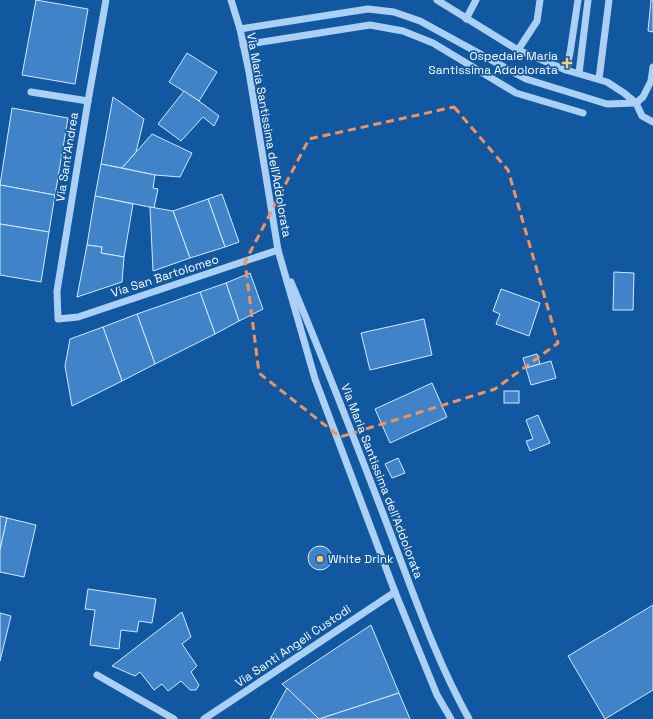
<svg xmlns="http://www.w3.org/2000/svg" width="653" height="719" font-family="'Space Grotesk',sans-serif">
<style>
.building{fill:#4083c9;stroke:#d4e9fe}
.lines{fill:none;stroke-linecap:round;stroke-linejoin:round}
.minor{stroke:#abd0f5;stroke-width:7}
.marked{fill:none;stroke:#f09361;stroke-width:3;stroke-dasharray:8 5;stroke-linejoin:round}
.poi-dot{fill:#ffce6f;stroke:#1258a1;stroke-width:1.5}
.labels{text-anchor:middle;dominant-baseline:central;stroke-width:3.5;stroke-linejoin:round;paint-order:stroke}
.poi-label{font-size:12px;fill:#fff;stroke:#1258a1;text-anchor:end}
.street-label{font-size:12px;fill:#fff;stroke:#1258a1}
</style>
<rect width="100%" height="100%" fill="#1258a1"/>
<g class="building">
<polygon points="36,0 88,9 75,84 22,75"/>
<polygon points="651,0 653,0 653,32 648,31"/>
<polygon points="187,53 217,72 199,101 169,82"/>
<polygon points="184,91 199,101 219,116 214,126 203,117 181,141 158,124"/>
<polygon points="113,97 144,119 136,152 122,168 101,164"/>
<polygon points="12,108 68,118 55,195 0,185"/>
<polygon points="152,134 192,153 180,177 155,175 122,168"/>
<polygon points="101,164 155,175 153,188 158,189 154,208 95,196"/>
<polygon points="0,185 55,195 49,232 0,224"/>
<polygon points="222,194 239,242 225,247 208,199"/>
<polygon points="95,196 133,204 124,257 101,253 102,247 87,245"/>
<polygon points="208,199 225,247 190,258 173,211"/>
<polygon points="150,207 173,211 190,258 153,271"/>
<polygon points="0,224 49,232 41,282 0,275"/>
<polygon points="87,245 102,247 101,253 124,257 122,282 77,297"/>
<polygon points="614,272 634,273 633,310 613,310"/>
<polygon points="250,273 263,309 239,321 226,283"/>
<polygon points="226,283 239,321 215,334 200,292"/>
<polygon points="501,289 540,303 529,336 496,324 500,314 493,311"/>
<polygon points="200,292 215,334 155,364 137,314"/>
<polygon points="137,314 155,364 122,381 103,327"/>
<polygon points="424,319 432,355 370,370 361,333"/>
<polygon points="103,327 122,381 72,406 65,366 70,339"/>
<polygon points="537,354 540,364 526,368 523,358"/>
<polygon points="551,361 556,378 531,385 526,368"/>
<polygon points="432,383 447,417 390,443 375,409"/>
<rect x="504" y="391" width="15" height="12"/>
<polygon points="538,415 550,443 530,451 526,441 533,439 526,420"/>
<polygon points="398,458 405,473 392,478 385,464"/>
<polygon points="0,516 7,518 0,550"/>
<polygon points="7,518 36,525 24,577 0,572 0,550"/>
<circle cx="320" cy="558" r="12"/>
<polygon points="88,589 156,599 152,623 139,621 137,632 121,630 119,649 90,645 95,610 85,609"/>
<polygon points="653,605 653,690 605,719 568,656"/>
<polygon points="182,612 191,637 182,644 197,666 191,672 199,685 196,690 190,690 181,681 168,691 162,684 154,690 140,672 135,676 112,666"/>
<polygon points="0,613 11,616 0,661"/>
<polygon points="371,625 399,693 319,719 282,684"/>
<polygon points="287,688 319,719 270,719"/>
<polygon points="399,693 410,719 319,719"/>
</g>
<g class="lines">
<g class="minor">
<polyline points="106,0 88,101 57,291 58,319 78,317 278,250"/>
<polyline points="231,0 240,29 249,72 278,250 315,379 395,592 437,695 451,719"/>
<polyline points="437,0 518,50 566,70 607,82 624,93 636,103 642,116 653,122"/>
<polyline points="466,19 476,0"/>
<polyline points="240,29 368,9 394,12 420,21 526,79 607,104 636,103 643,97 651,81 653,67"/>
<polyline points="243,45 370,25 403,31 433,43 516,93 583,113"/>
<polyline points="518,50 537,21 540,0"/>
<polyline points="566,70 570,53 578,0"/>
<polyline points="579,73 588,0"/>
<polyline points="599,79 609,0"/>
<polyline points="31,92 88,101"/>
<path d="M291 282C326 365 358 448 390 532 414 595 436 660 469 719"/>
<polyline points="97,675 174,719"/>
<polyline points="204,719 395,592"/>
</g>
</g>
<path class="marked" d="M454 107 508 170 558 343 495 389 340 437 259 373 245 262 309 139Z"/>
<g class="poi-dot">
<path d="M565 57h4v4h4v4h-4v4h-4v-4h-4v-4h4z"/>
<circle cx="320" cy="559" r="4"/>
</g>
<g class="labels">
<g class="poi-label">
<text x="558" y="56">Ospedale Maria<tspan x="558" dy="14">Santissima Addolorata</tspan></text>
<text x="328" y="559" text-anchor="start">White Drink</text>
</g>
<g class="street-label">
<text transform="translate(269 135) rotate(80)">Via Maria Santissima dell'Addolorata</text>
<text transform="translate(67 157) rotate(-81)">Via Sant'Andrea</text>
<text transform="translate(165 276) rotate(-18)">Via San Bartolomeo</text>
<text transform="translate(382 481) rotate(69)">Via Maria Santissima dell'Addolorata</text>
<text transform="translate(293 646) rotate(-34)">Via Santi Angeli Custodi</text>
</g>
</g>
</svg>
